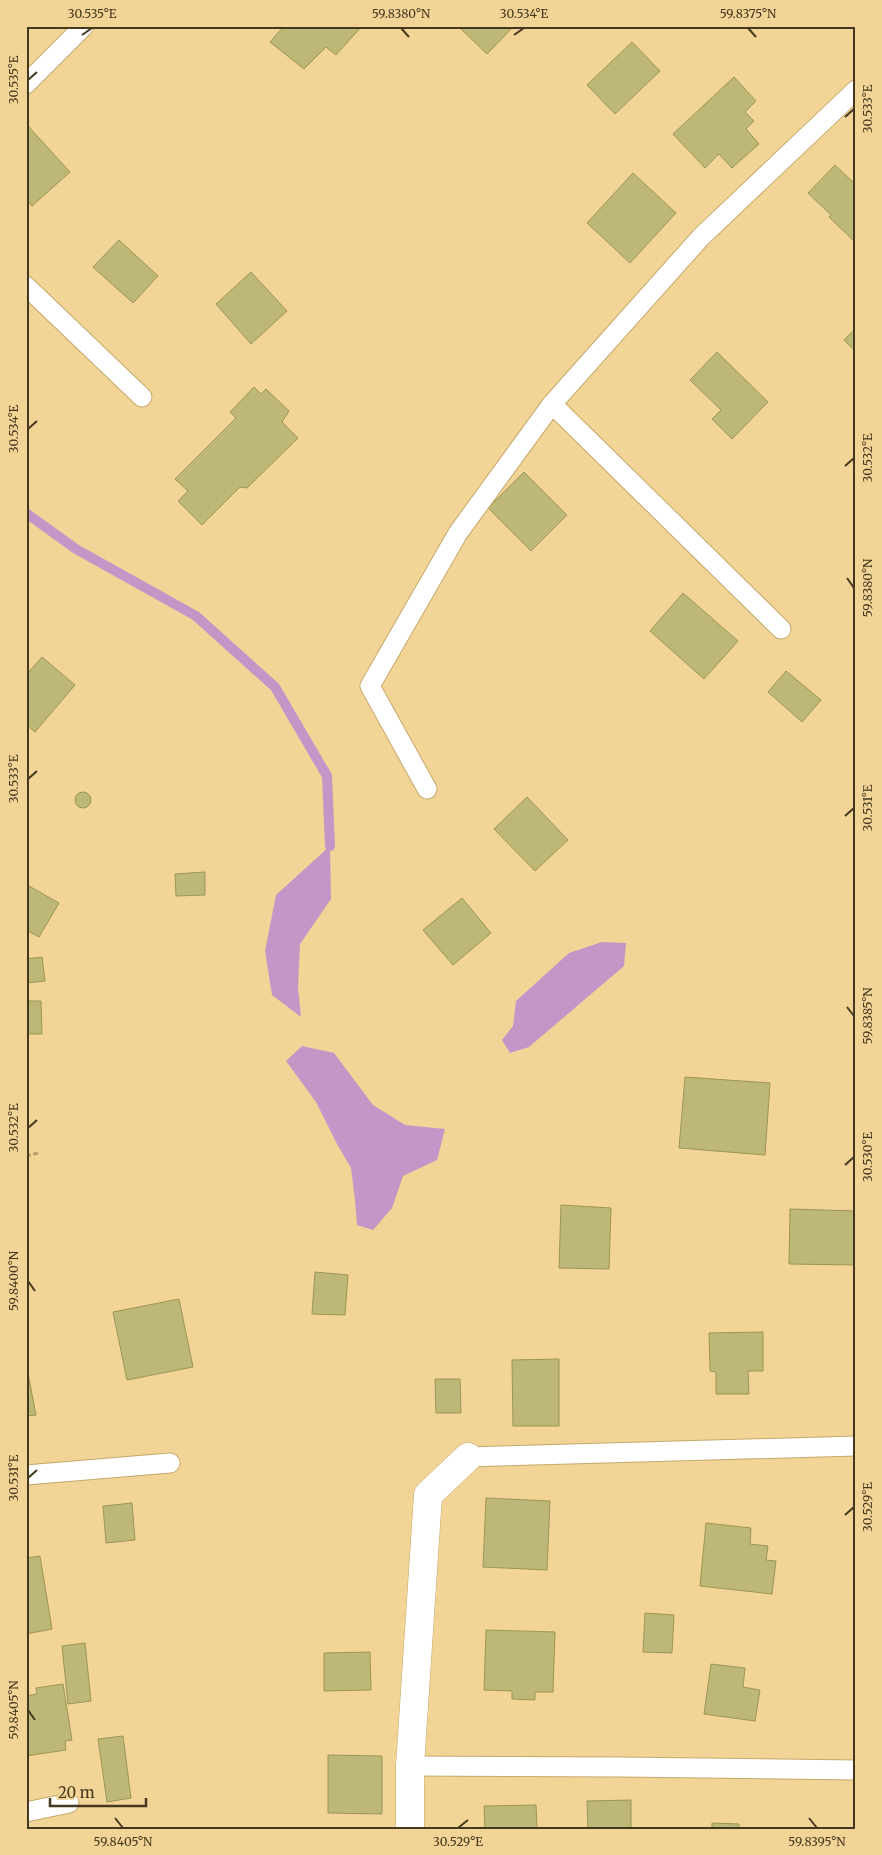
<svg xmlns="http://www.w3.org/2000/svg" width="882" height="1855" font-family="Merriweather,serif">
<style>
.water{fill:#c595c8}
.lines{fill:none;stroke-linecap:round;stroke-linejoin:round}
.stream{stroke:#c595c8;stroke-width:10}
.building{fill:#bdb877;stroke:#9b9655}
.service-casing{stroke:#c5a86b;stroke-width:21}
.minor-casing{stroke:#c5a86b;stroke-width:29}
.path{stroke:#b69e6d;stroke-width:3;stroke-dasharray:5 2.5;stroke-linecap:butt}
.service{stroke:#fff;stroke-width:19}
.minor{stroke:#fff;stroke-width:28}
.ticks{fill:none;stroke:#44381f;stroke-width:2}
.neatline{fill:none;stroke:#44381f;stroke-width:2}
.ticks-label{font-size:12px;text-anchor:middle;fill:#44381f}
</style>
<rect width="100%" height="100%" fill="#f3d497"/>
<g class="water">
<polygon points="330,846 331,899 300,944 298,987 301,1017 272,995 265,951 276,895"/>
<polygon points="602,942 626,943 624,966 529,1047 510,1053 502,1040 513,1026 516,1001 569,953"/>
<polygon points="302,1046 334,1053 373,1105 405,1125 445,1129 437,1160 403,1176 392,1208 373,1230 357,1225 355,1200 351,1168 337,1144 316,1102 286,1061"/>
</g>
<g class="lines">
<polyline class="stream" points="26,513 76,549 196,616 275,687 327,776 330,846"/>
</g>
<g class="building">
<polygon points="284,26 362,26 336,55 326,47 304,69 270,42"/>
<polygon points="461,26 514,26 487,54 460,28"/>
<polygon points="632,42 660,71 615,114 587,85"/>
<polygon points="734,77 756,101 745,112 754,121 746,129 759,144 732,168 719,154 705,168 673,134"/>
<polygon points="28,126 70,172 32,206 26,200 26,127"/>
<polygon points="835,165 856,185 856,243 829,217 831,215 808,193"/>
<polygon points="633,173 676,213 630,263 587,223"/>
<polygon points="119,240 158,276 133,303 93,267"/>
<polygon points="251,272 287,311 251,344 216,304"/>
<polygon points="856,328 856,352 844,340"/>
<polygon points="717,352 768,402 732,439 712,419 721,410 690,380"/>
<polygon points="254,387 261,394 266,389 289,411 282,422 298,438 247,488 240,487 202,525 178,501 188,491 175,479 236,418 230,412"/>
<polygon points="524,472 567,515 531,551 488,508"/>
<polygon points="683,593 738,641 704,679 650,631"/>
<polygon points="42,657 75,685 35,732 26,724 26,675"/>
<polygon points="786,671 821,700 802,722 768,692"/>
<circle cx="83" cy="800" r="8"/>
<polygon points="527,797 568,840 535,871 494,829"/>
<polygon points="205,872 205,895 176,896 175,874"/>
<polygon points="29,886 59,903 39,937 26,930 26,891"/>
<polygon points="462,898 491,933 453,965 423,930"/>
<polygon points="42,957 45,981 26,983 26,959"/>
<polygon points="26,1001 41,1001 42,1034 26,1034"/>
<polygon points="685,1077 770,1083 765,1155 679,1148"/>
<polygon points="561,1205 611,1208 609,1269 559,1268"/>
<polygon points="790,1209 856,1211 856,1265 789,1264"/>
<polygon points="315,1272 348,1275 345,1315 312,1314"/>
<polygon points="179,1299 193,1367 127,1380 113,1312"/>
<polygon points="763,1332 763,1371 748,1371 749,1394 716,1394 716,1372 710,1371 709,1333"/>
<polygon points="559,1359 559,1426 513,1426 512,1360"/>
<polygon points="26,1363 36,1415 26,1416"/>
<polygon points="435,1379 460,1379 461,1413 436,1413"/>
<polygon points="486,1498 550,1501 547,1570 483,1567"/>
<polygon points="132,1503 135,1540 106,1543 103,1506"/>
<polygon points="706,1523 751,1528 750,1544 768,1546 766,1560 776,1561 772,1594 700,1586"/>
<polygon points="40,1556 52,1629 26,1634 26,1558"/>
<polygon points="645,1613 674,1615 672,1653 643,1652"/>
<polygon points="486,1630 555,1632 553,1692 535,1692 535,1700 512,1699 512,1691 484,1690"/>
<polygon points="85,1643 91,1701 68,1704 62,1646"/>
<polygon points="370,1652 371,1690 324,1691 324,1653"/>
<polygon points="711,1664 745,1668 743,1687 760,1690 755,1721 704,1714"/>
<polygon points="63,1684 72,1740 65,1741 66,1750 26,1756 26,1696 37,1694 36,1688"/>
<polygon points="123,1736 131,1798 107,1802 98,1739"/>
<polygon points="328,1755 382,1756 382,1814 328,1813"/>
<polygon points="631,1800 631,1829 588,1829 587,1801"/>
<polygon points="536,1805 537,1829 485,1829 484,1806"/>
<polygon points="712,1823 739,1824 739,1829 712,1829"/>
</g>
<g class="lines">
<defs>
<g id="service">
<polyline points="26,84 84,26"/>
<polyline points="26,286 142,397"/>
<polyline points="552,404 781,629"/>
<polyline points="427,789 370,686 458,533 552,404 701,237 856,90"/>
<polyline points="468,1457 856,1446"/>
<polyline points="26,1475 170,1463"/>
<polyline points="410,1766 620,1767 856,1770"/>
<polyline points="26,1812 69,1803"/>
</g>
<polyline id="minor" points="410,1829 410,1766 428,1495 468,1457"/>
</defs>
<use href="#service" class="service-casing"/>
<use href="#minor" class="minor-casing"/>
<polyline class="path" points="26,1156 38,1153"/>
<use href="#service" class="service"/>
<use href="#minor" class="minor"/>
</g>
<path class="ticks" d="M401 28 409 37M748 28 756 37M82 35 92 28M514 35 524 28M28 80 37 72M845 117 854 109M28 429 37 421M845 466 854 458M847 578 854 588M28 779 37 771M845 816 854 808M847 1007 854 1016M28 1128 37 1120M845 1165 854 1157M28 1281 35 1291M28 1478 37 1470M845 1515 854 1507M28 1710 35 1720M115 1818 123 1828M809 1818 817 1828M458 1828 468 1820"/>
<rect width="882" height="1855" fill="none" stroke="#f3d497" stroke-width="55"/>
<path d="M50 1798v8h96v-8" fill="none" stroke="#44381f" stroke-width="2.5"/>
<text x="58" y="1798" font-size="15" fill="#44381f" stroke="#f3d497" stroke-width="4" paint-order="stroke">20 m</text>
<rect x="28" y="28" width="826" height="1800" class="neatline"/>
<g class="ticks-label">
<text x="92" y="18">30.535°E</text>
<text x="401" y="18">59.8380°N</text>
<text x="524" y="18">30.534°E</text>
<text x="748" y="18">59.8375°N</text>
<text transform="translate(14 80) rotate(-90)" y="4">30.535°E</text>
<text transform="translate(868 109) rotate(-90)" y="4">30.533°E</text>
<text transform="translate(14 429) rotate(-90)" y="4">30.534°E</text>
<text transform="translate(868 458) rotate(-90)" y="4">30.532°E</text>
<text transform="translate(868 588) rotate(-90)" y="4">59.8380°N</text>
<text transform="translate(14 779) rotate(-90)" y="4">30.533°E</text>
<text transform="translate(868 808) rotate(-90)" y="4">30.531°E</text>
<text transform="translate(868 1016) rotate(-90)" y="4">59.8385°N</text>
<text transform="translate(14 1128) rotate(-90)" y="4">30.532°E</text>
<text transform="translate(868 1157) rotate(-90)" y="4">30.530°E</text>
<text transform="translate(14 1281) rotate(-90)" y="4">59.8400°N</text>
<text transform="translate(14 1478) rotate(-90)" y="4">30.531°E</text>
<text transform="translate(868 1507) rotate(-90)" y="4">30.529°E</text>
<text transform="translate(14 1710) rotate(-90)" y="4">59.8405°N</text>
<text x="123" y="1846">59.8405°N</text>
<text x="458" y="1846">30.529°E</text>
<text x="817" y="1846">59.8395°N</text>
</g>
</svg>
